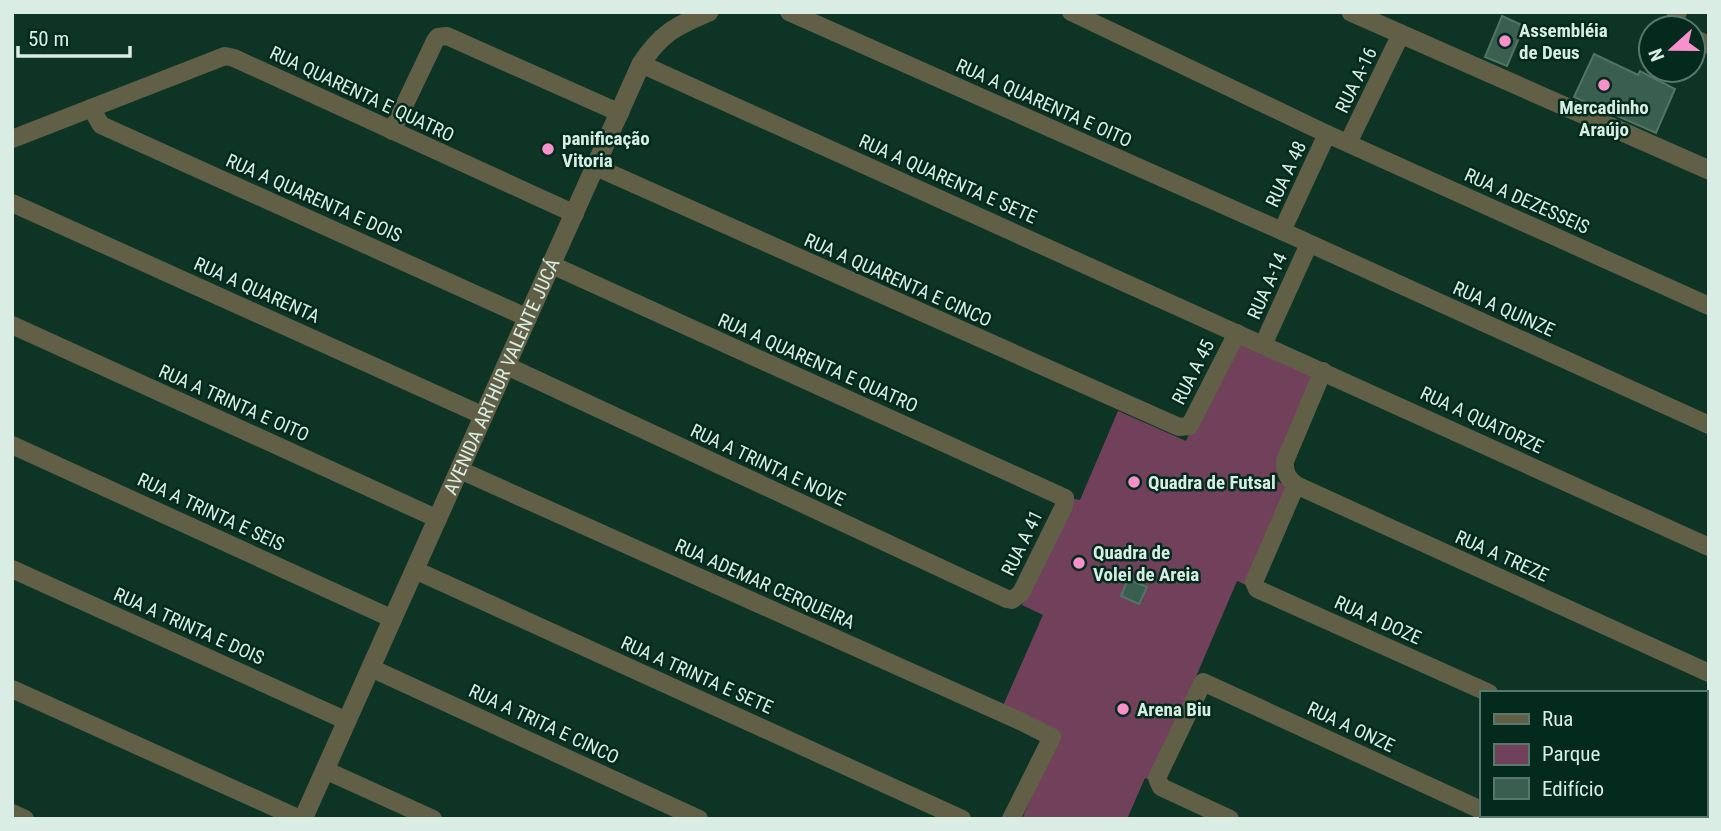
<svg xmlns="http://www.w3.org/2000/svg" width="1721" height="831" font-family="'Roboto Condensed',sans-serif">
<style>
.green{fill:#71415c}
.building{fill:#3a5f50;stroke:#507565;stroke-width:2}
.lines{fill:none;stroke-linecap:round;stroke-linejoin:round}
.minor{stroke:#616047;stroke-width:18}
.tertiary{stroke:#616047;stroke-width:19}
.poi-dot{fill:#f890cb;stroke:#032a1d;stroke-width:2.5}
.labels{text-anchor:middle;dominant-baseline:central;stroke-width:5;stroke-linejoin:round;paint-order:stroke}
.poi-label{font-size:19px;font-weight:bold;fill:#d9ede4;stroke:#032a1d;text-anchor:start}
.street-label{font-size:19px;fill:#d9ede4;stroke:#032a1d}
</style>
<rect width="100%" height="100%" fill="#0e3426"/>
<polygon class="green" points="1232,334 1320,373 1274,480 1290,487 1248,586 1237,581 1195,679 1202,687 1159,784 1145,778 1127,819 1022,819 1059,734 1002,708 1043,615 1022,605 1070,498 1080,500 1118,411 1186,441"/>
<g class="building">
<polygon points="1502,16 1524,26 1507,66 1485,57"/>
<polygon points="1594,54 1638,75 1640,71 1675,89 1656,133 1574,97"/>
<polygon points="1128,579 1147,587 1139,604 1121,596"/>
</g>
<g class="lines">
<g class="minor">
<polyline points="789,12 1282,231 1709,425"/>
<polyline points="1071,12 1327,134 1709,306"/>
<polyline points="1674,28 1673,24 1678,12"/>
<polyline points="1693,38 1709,45"/>
<polyline points="641,64 1709,547"/>
<polyline points="91,108 101,125 528,318"/>
<polyline points="392,131 435,41 438,37 447,36 620,113"/>
<polyline points="12,139 225,56 234,58 575,214"/>
<polyline points="1348,143 1401,34"/>
<polyline points="596,167 1179,427 1189,426 1192,421 1237,333"/>
<polyline points="12,203 484,416"/>
<polyline points="1282,231 1327,134"/>
<polyline points="12,325 438,519"/>
<polyline points="1263,345 1309,244"/>
<polyline points="507,366 1007,599 1012,600 1021,593 1064,506 1065,498 552,265"/>
<path d="M1323 371 1285 461C1284 472 1288 479 1296 485L1709 673"/>
<polyline points="12,445 393,619"/>
<polyline points="460,470 1022,722 1052,737 1011,819"/>
<polyline points="1296,485 1254,582 1257,589 1489,693"/>
<polyline points="12,569 347,721"/>
<polyline points="415,570 962,819"/>
<polyline points="371,668 699,819"/>
<polyline points="12,689 300,819"/>
<polyline points="325,770 433,819"/>
<polyline points="1705,789 1709,791"/>
<polyline points="12,813 25,819"/>
<polyline points="1492,815 1499,819"/>
<polyline points="1230,819 1161,787 1157,778 1203,682 1481,810"/>
</g>
<g class="tertiary">
<polyline points="1351,12 1709,170"/>
<path id="s1" d="M303 819 641 64C661 33 676 26 709 12"/>
</g>
</g>
<g class="poi-dot">
<circle cx="1505" cy="41" r="7"/>
<circle cx="1604" cy="85" r="7"/>
<circle cx="548" cy="149" r="7"/>
<circle cx="1134" cy="482" r="7"/>
<circle cx="1079" cy="563" r="7"/>
<circle cx="1123" cy="709" r="7"/>
</g>
<g class="labels">
<g class="poi-label">
<text x="1519" y="30">Assembléia<tspan x="1519" dy="22">de Deus</tspan></text>
<text x="1604" y="107" text-anchor="middle">Mercadinho<tspan x="1604" dy="22">Araújo</tspan></text>
<text x="562" y="138">panificação<tspan x="562" dy="22">Vitoria</tspan></text>
<text x="1148" y="482">Quadra de Futsal</text>
<text x="1093" y="552">Quadra de<tspan x="1093" dy="22">Volei de Areia</tspan></text>
<text x="1137" y="709">Arena Biu</text>
</g>
<g class="street-label">
<text transform="translate(1356 80) rotate(-64)">RUA A-16</text>
<text transform="translate(362 94) rotate(25)">RUA QUARENTA E QUATRO</text>
<text transform="translate(1044 103) rotate(24)">RUA A QUARENTA E OITO</text>
<text transform="translate(1286 174) rotate(-65)">RUA A 48</text>
<text transform="translate(948 179) rotate(24)">RUA A QUARENTA E SETE</text>
<text transform="translate(314 198) rotate(24)">RUA A QUARENTA E DOIS</text>
<text transform="translate(1527 201) rotate(24)">RUA A DEZESSEIS</text>
<text transform="translate(898 280) rotate(24)">RUA A QUARENTA E CINCO</text>
<text transform="translate(1267 286) rotate(-66)">RUA A-14</text>
<text transform="translate(257 290) rotate(24)">RUA A QUARENTA</text>
<text transform="translate(1504 309) rotate(24)">RUA A QUINZE</text>
<text transform="translate(818 363) rotate(24)">RUA A QUARENTA E QUATRO</text>
<text transform="translate(1193 372) rotate(-63)">RUA A 45</text>
<text stroke="none"><textPath href="#s1" startOffset="485">AVENIDA ARTHUR VALENTE JUCÁ</textPath></text>
<text transform="translate(234 403) rotate(24)">RUA A TRINTA E OITO</text>
<text transform="translate(1482 420) rotate(25)">RUA A QUATORZE</text>
<text transform="translate(768 465) rotate(25)">RUA A TRINTA E NOVE</text>
<text transform="translate(211 512) rotate(25)">RUA A TRINTA E SEIS</text>
<text transform="translate(1022 543) rotate(-64)">RUA A 41</text>
<text transform="translate(1502 556) rotate(24)">RUA A TREZE</text>
<text transform="translate(765 584) rotate(24)">RUA ADEMAR CERQUEIRA</text>
<text transform="translate(1378 620) rotate(24)">RUA A DOZE</text>
<text transform="translate(189 626) rotate(24)">RUA A TRINTA E DOIS</text>
<text transform="translate(697 675) rotate(24)">RUA A TRINTA E SETE</text>
<text transform="translate(544 724) rotate(25)">RUA A TRITA E CINCO</text>
<text transform="translate(1351 727) rotate(25)">RUA A ONZE</text>
</g>
</g>
<rect width="1721" height="831" fill="none" stroke="#d9ede4" stroke-width="28"/>
<rect x="1480" y="691" width="228" height="126" fill="#032a1d" stroke="#59786d" stroke-width="2"/>
<rect x="1494" y="714" width="35" height="10" fill="#616047" stroke="#59786d" stroke-width="2"/>
<text x="1542" y="726" font-size="21" fill="#d9ede4">Rua</text>
<rect x="1494" y="744" width="35" height="21" fill="#71415c" stroke="#59786d" stroke-width="2"/>
<text x="1542" y="761" font-size="21" fill="#d9ede4">Parque</text>
<rect x="1494" y="778" width="35" height="21" fill="#3a5f50" stroke="#59786d" stroke-width="2"/>
<text x="1542" y="796" font-size="21" fill="#d9ede4">Edifício</text>
<g transform="translate(1672 49) rotate(249)"><circle r="33" fill="#032a1d" stroke="#59786d" stroke-width="2"/>
<path d="M0-5L12 26L0 18L-12 26Z" fill="#f890cb"/>
<text y="-10" font-size="19" font-weight="bold" text-anchor="middle" fill="#d9ede4">N</text>
</g>
<path d="M18 46v10h112v-10" fill="none" stroke="#d9ede4" stroke-width="3.5"/>
<text x="28" y="46" font-size="21" fill="#d9ede4" stroke="#032a1d" stroke-width="5" paint-order="stroke">50 m</text>
</svg>
